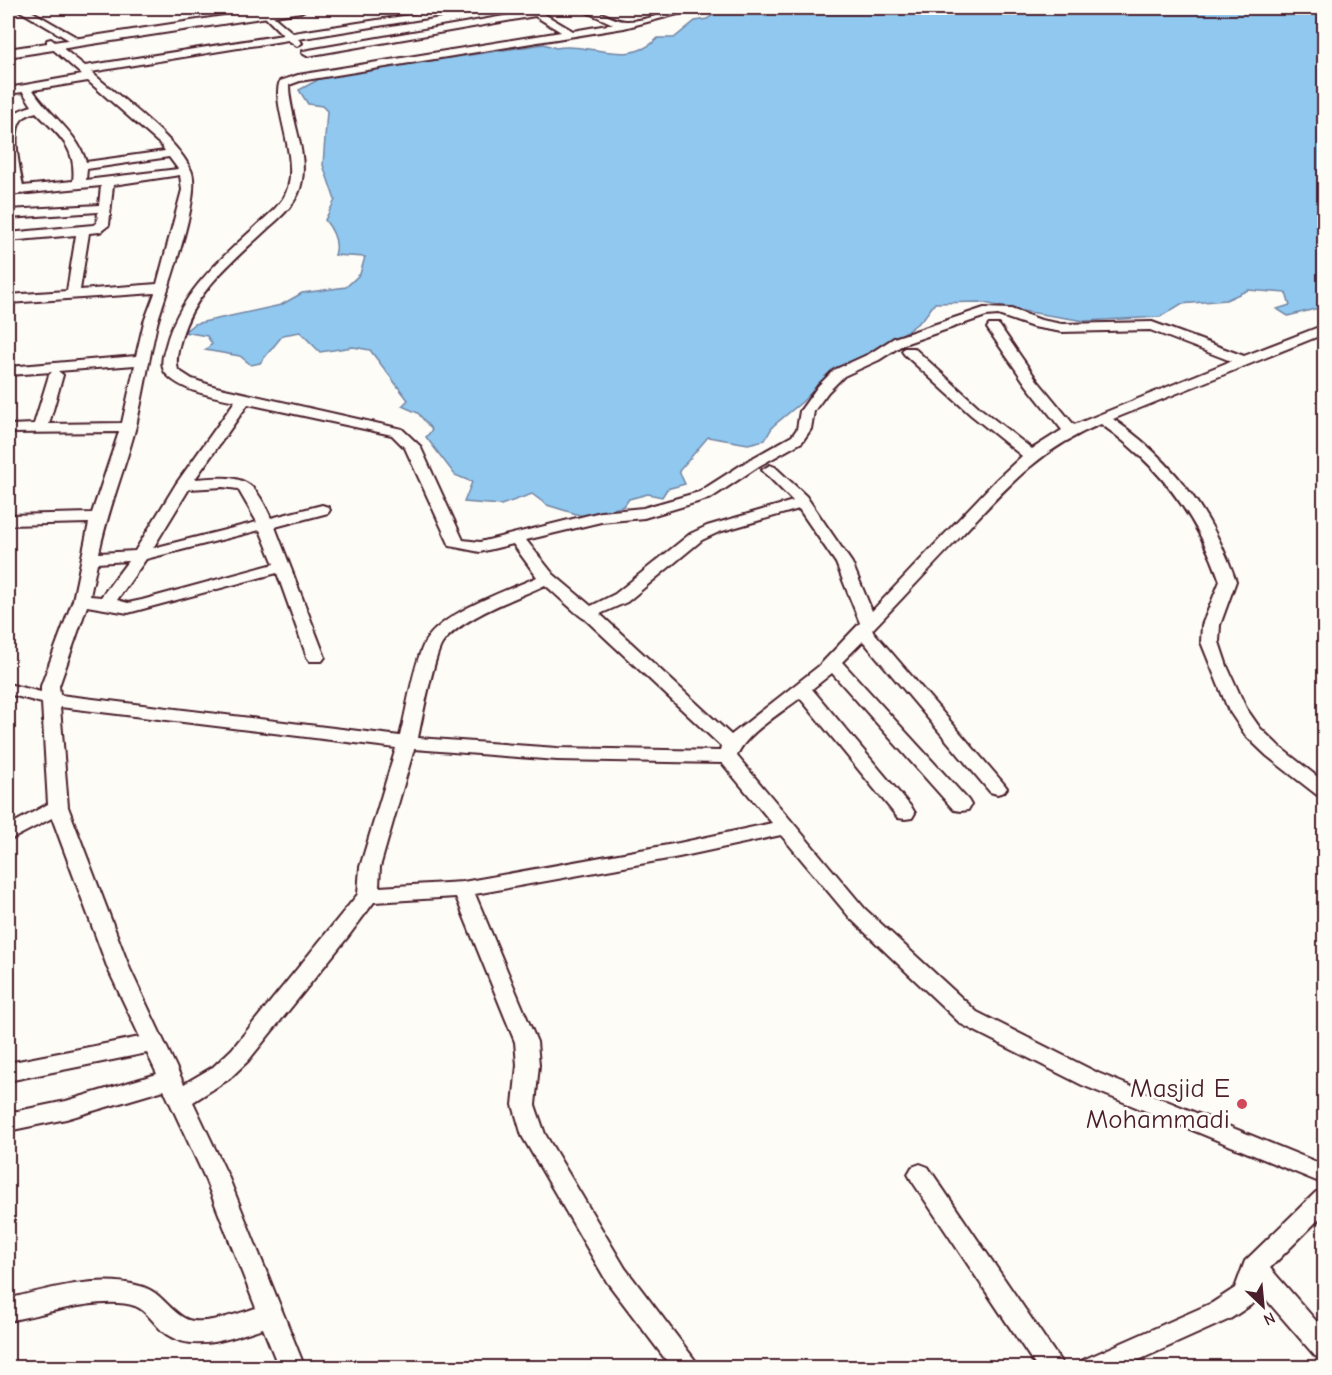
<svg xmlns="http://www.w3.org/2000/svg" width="1332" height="1375" font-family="'Comic Neue',sans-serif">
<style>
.water{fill:#90c8ef;stroke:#7484a1;stroke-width:1.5}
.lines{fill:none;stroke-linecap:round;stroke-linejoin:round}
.minor-casing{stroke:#4a1f2b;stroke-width:4}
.highway-casing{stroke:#4a1f2b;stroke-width:4}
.minor{fill:#fdfcf7;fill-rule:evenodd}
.highway{fill:#fdfcf7;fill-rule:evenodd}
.poi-dot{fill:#d1495b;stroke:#fdfcf7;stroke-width:2}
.labels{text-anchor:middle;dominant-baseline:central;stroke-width:6;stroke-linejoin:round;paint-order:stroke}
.near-poi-label{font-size:27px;fill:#4a1f2b;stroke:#fdfcf7;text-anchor:end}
</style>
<rect width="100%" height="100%" fill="#fdfcf7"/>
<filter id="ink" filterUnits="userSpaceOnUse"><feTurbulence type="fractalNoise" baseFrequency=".0167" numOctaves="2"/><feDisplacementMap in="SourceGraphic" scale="12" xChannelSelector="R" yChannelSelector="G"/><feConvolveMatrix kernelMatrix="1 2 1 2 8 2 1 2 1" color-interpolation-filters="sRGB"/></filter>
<g filter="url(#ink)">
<path class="water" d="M723 8H1324L1323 307 1288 316 1277 309 1290 305 1286 293 1248 290 1226 300 1181 304 1160 317 1085 321 1016 310 980 302 935 303 923 319 909 330 863 358 837 367 802 402 773 426 765 440 748 444 708 437 679 471 685 484 667 489 662 497 648 494 629 499 624 506 586 517 547 505 532 494 501 505 464 502 472 482 455 475 426 437 432 430 418 413 402 406 408 400 370 350 353 347 320 352 300 332 283 335 260 363 251 365 240 356 205 350 212 344 207 336 184 332 194 324 281 305 302 293 346 287 360 274 365 257 335 255C339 243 333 230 325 220L335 200 323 165 327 111 322 106 308 104 299 90 323 77 544 44 556 48C592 42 629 68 658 38H674L695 21 707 19Z"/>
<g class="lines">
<defs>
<g id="minor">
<polygon points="15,8 26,8 78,38 69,40"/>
<path d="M455 8H476L471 11 298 39 302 43 297 46 288 40 91 72C119 97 176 137 191 170 203 195 165 294 157 324 149 358 144 392 136 426 125 469 108 509 99 553L135 551 176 484 235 401C214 396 183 392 167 375 159 367 163 355 166 345 179 296 216 263 252 230 263 219 279 208 286 193 301 159 270 104 280 81L298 75 561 32 535 16 307 56 302 53 303 51 527 12 523 8H534L573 31 613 24 582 10 581 8C599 8 612 21 626 21 650 22 674 5 701 8L624 28 300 81 289 85C289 119 313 160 298 194 291 209 277 220 265 231 232 262 193 293 181 339 178 349 175 360 178 370L192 379 216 387 402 429 420 446 463 540 480 542 601 512 643 508 699 492 749 460 792 436 797 429 800 411 818 386 834 370 869 354 894 338 984 308 1011 309 1041 320 1062 324 1152 322 1244 356 1324 325V334L1113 419C1172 459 1213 514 1236 581L1220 625 1219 642 1227 666 1246 708 1260 728 1281 748 1324 782V797L1317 795 1267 756 1246 736 1228 709 1201 642 1202 625 1220 581C1197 515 1158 464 1101 424 1038 450 1006 488 961 536 931 567 902 599 872 630L1004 784 1007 788 1004 792 997 794 990 792 863 641 842 662 968 800 971 805 968 810 961 811 954 810 832 673 812 689 912 808 915 813 912 818 905 819 898 818 800 698C781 713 744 735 737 756L865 909 977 1012 1098 1073 1324 1165V1184L1082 1085 961 1024 851 919 781 835 679 857 475 894 537 1042 539 1065 535 1105 545 1134 625 1268 701 1368H672L607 1282 522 1136 513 1105 517 1065 515 1042 456 897 374 902 347 938 248 1061 229 1079 193 1102 228 1176 305 1368H279L263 1328C233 1337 195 1354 166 1334 155 1326 148 1311 135 1306 103 1295 41 1315 8 1321V1299C47 1289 99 1274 140 1286 160 1291 167 1308 184 1318 199 1328 239 1313 256 1308L204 1176 164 1090 66 1119 8 1131V1113L66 1101 157 1074 147 1053 8 1081V1063L140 1037 108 969 52 818 8 841V826L48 804 42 703 8 694V684L41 692V686L73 600 89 523 8 525V515L92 513 119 432 8 433V425L34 424 49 375 52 372 8 375V367L136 356 144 322 155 293 8 303V295L67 291 76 235 8 241V233L93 225 97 223 98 212 8 218V210L99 205 101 186 8 195V187H11C8 172 2 129 11 117 16 111 25 108 32 106L23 92 8 94V88L82 75 47 44V40L51 39 85 66 283 35 261 13 266 10 293 33ZM88 81 161 145 165 151 86 162C78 133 49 115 33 90ZM36 112C58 135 77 147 73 181L23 186C20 171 12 136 20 122 23 116 31 114 36 112ZM169 157 178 169 86 180 87 169ZM180 175 182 190 157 284 80 290 89 233 100 232 109 225 113 185ZM998 315 1033 327 1062 332 1150 330 1231 361 1074 425 1037 380 999 325H989L987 328 1027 386 1062 430 1032 449 981 409 914 348H904L902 351 904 354 971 415 1022 456 995 481 872 611 852 563 806 496 775 467 770 465 762 470 793 501 707 526 690 534 615 594 591 606 553 574 526 540 601 522 644 518 711 498 759 466 802 442 811 429 814 411 828 392 844 376 879 360 904 344 986 316ZM135 365 122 423 49 424 63 375 58 371ZM248 404 392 435 405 448 450 546 480 552 513 544 537 577C507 591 436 614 423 646 412 671 407 709 400 736L60 695 59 686 87 606 128 613 277 573 307 657 310 661H322L325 657 275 527 328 513 330 510 328 507 322 505 271 518C252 475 240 476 195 479ZM223 487 238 489 257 522 153 548 189 489ZM799 509 836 563 860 623 819 666 731 735 600 614 627 602 702 540 719 532ZM260 530 274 564 142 600 128 603 117 600 146 559ZM128 561 101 597 90 596 97 563ZM545 585C555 593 577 615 585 619L721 746 720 751 557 748 418 738C422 719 434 656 442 644 461 617 516 599 545 585ZM60 707 396 748 360 867 358 894 232 1049 213 1067 184 1084 130 969 68 807ZM414 749 557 760 722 763 772 823 679 843 463 882 379 887 380 867Z"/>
<polygon points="920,1164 928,1167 1065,1368 1037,1368 912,1181 908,1174 912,1167"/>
<polygon points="1324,1189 1324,1214 1270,1268 1324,1330 1324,1359 1315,1356 1259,1291 1254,1303 1230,1319 1121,1368 1079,1368 1083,1360 1212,1303 1235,1288 1245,1261 1316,1192"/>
</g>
<polygon id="highway" points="276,8 308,8 301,12 8,57 8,49"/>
</defs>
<use href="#minor" class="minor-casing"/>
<use href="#highway" class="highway-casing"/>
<use href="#minor" class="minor"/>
<use href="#highway" class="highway"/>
</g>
</g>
<circle class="poi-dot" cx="1242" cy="1104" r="6"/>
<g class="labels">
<g class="near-poi-label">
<text x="1230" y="1088">Masjid E<tspan x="1230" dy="31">Mohammadi</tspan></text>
</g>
</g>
<rect width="1332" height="1375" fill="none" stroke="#fdfcf7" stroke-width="30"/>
<rect x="15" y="15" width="1302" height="1345" fill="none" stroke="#4a1f2b" stroke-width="2" filter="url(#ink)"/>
<g transform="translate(1263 1306) rotate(154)" stroke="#fdfcf7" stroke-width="4.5" paint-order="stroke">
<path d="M0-4.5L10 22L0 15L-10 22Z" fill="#4a1f2b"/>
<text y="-9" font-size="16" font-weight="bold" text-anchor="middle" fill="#4a1f2b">N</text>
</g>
</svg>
